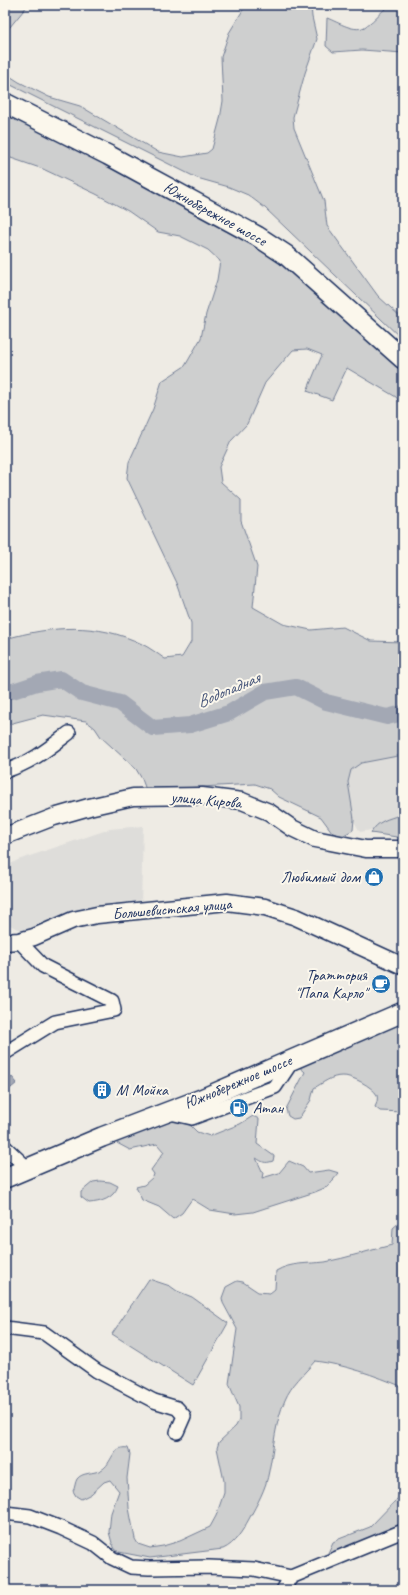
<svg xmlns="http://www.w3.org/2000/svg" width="408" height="1595" font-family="Caveat,sans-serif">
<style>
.built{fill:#deddda}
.green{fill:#cecfcf;stroke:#747f96}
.water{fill:#a3a8b4;stroke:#6d7892}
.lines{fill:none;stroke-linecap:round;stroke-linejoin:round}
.river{stroke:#a3a8b4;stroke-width:16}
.minor-casing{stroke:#1b2f5e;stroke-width:16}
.major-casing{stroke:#1b2f5e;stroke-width:19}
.highway-casing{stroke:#1b2f5e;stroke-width:22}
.minor{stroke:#fbf7ec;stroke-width:13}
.major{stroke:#fbf7ec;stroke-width:16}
.highway{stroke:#fbf7ec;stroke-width:19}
.labels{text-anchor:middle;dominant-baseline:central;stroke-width:4;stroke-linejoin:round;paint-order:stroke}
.street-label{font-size:16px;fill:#1b2f5e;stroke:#fbf7ec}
.poi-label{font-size:16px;fill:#1b2f5e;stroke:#fbf7ec;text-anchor:end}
.water-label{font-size:17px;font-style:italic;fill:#445378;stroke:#fbf7ec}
</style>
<rect width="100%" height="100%" fill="#eeebe4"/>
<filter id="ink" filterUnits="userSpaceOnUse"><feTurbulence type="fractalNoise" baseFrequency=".025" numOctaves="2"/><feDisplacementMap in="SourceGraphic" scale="8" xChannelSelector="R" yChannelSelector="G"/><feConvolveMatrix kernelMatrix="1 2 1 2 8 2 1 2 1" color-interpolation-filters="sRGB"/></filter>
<g filter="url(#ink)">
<g class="built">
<polygon points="403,744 403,824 360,832 320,760"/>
<polygon points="143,826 141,906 81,913 23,931 5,923 5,867 18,860 110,829"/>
</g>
<g class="green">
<polygon points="5,5 28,5 5,33"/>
<polygon points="246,5 311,5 312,17 317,39 305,73 293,117 294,128 324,201 327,226 378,296 403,319 403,340 265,208 248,195 229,187 197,178 5,82 5,73 19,82 49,97 80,106 158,152 183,157 207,153 212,149 220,119 223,101 221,57 229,33"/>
<path d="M390 5H403V53L362 50 333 52 326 46 327 18C338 22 356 34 366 26 375 20 381 11 390 5Z"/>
<path d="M5 111 259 242 403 368V407L396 397 347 368 332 400 307 391 322 355 307 349 293 350 265 383 247 424 231 441 219 467 221 482 241 500V521L257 567 253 607 283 624 311 630 343 627 371 641 403 642V755L361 763 351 770 348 782 354 819 353 830 342 836 336 835 332 832 321 817 279 797 270 789 255 784 146 790 142 779 136 769 101 737 95 728 86 721 43 715 5 725V639C52 626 97 622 142 644 150 648 158 654 165 659L182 657 191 642V623L177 583 127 478 129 462 153 409 162 381 185 366 201 338 206 314 217 280 220 261 208 250 180 236 158 232 128 211 96 194 43 169 5 156Z"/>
<path d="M400 815H403V838L371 833C377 821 388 819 400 815Z"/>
<path d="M403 1021V1112L380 1111 375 1107C377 1103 378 1099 377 1095 373 1087 351 1075 342 1076 331 1076 323 1083 314 1088L311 1100 299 1118 293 1119 288 1116 286 1109 305 1072 296 1064Z"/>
<path d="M253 1116 259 1119 257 1144 274 1156 273 1161C264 1164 263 1162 256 1158L263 1173 262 1178 279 1173 289 1161 303 1167 308 1173 329 1170 339 1173 327 1187 315 1192 253 1212 235 1214 210 1210 192 1199 182 1213 173 1219 159 1207 142 1200 136 1187 144 1185 153 1177 154 1174 151 1170 164 1152 157 1144 130 1150 115 1142 156 1119H181L191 1126 197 1132 210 1136 240 1124Z"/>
<path d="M100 1181 110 1182 118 1186C113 1199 101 1202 89 1203L81 1197V1192L93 1182Z"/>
<path d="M401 1221 403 1232V1387C374 1375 346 1365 315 1361 305 1373 291 1385 285 1400 275 1422 274 1447 269 1471 266 1489 257 1504 249 1519 243 1530 235 1544 223 1549L150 1558 119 1552 115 1549 112 1543 109 1532 111 1513 119 1491 110 1480 104 1482 91 1494 81 1499 76 1496 73 1491C75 1488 75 1482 77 1479 82 1472 94 1474 101 1470 113 1464 111 1445 128 1448L130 1454 127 1478 129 1508 135 1539 138 1544 150 1548 163 1546 180 1541 210 1527 216 1516 224 1493V1481L217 1448 219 1442 236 1426 239 1420V1407L229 1384 237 1329 223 1303 222 1298 226 1287 237 1281 243 1282 258 1292 270 1293 275 1289 276 1271C291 1262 308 1264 325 1262 347 1258 370 1250 392 1245L393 1228Z"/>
<polygon points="149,1279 170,1286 177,1291 192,1297 228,1323 193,1385 112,1334"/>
<polygon points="403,1475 403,1524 391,1528 371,1540 334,1555 328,1553 333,1542 339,1539 370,1527 398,1498"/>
</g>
<polygon class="water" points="12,1077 17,1083 5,1093 5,1082"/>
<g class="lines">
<polyline class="river" points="5,691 13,691 37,683 61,679 82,693 120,703 153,728 190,725 229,713 265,692 296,687 326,702 387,717 403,713"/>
<defs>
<g id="minor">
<path d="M5 771C31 763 48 749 69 733"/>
<polyline points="5,1053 55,1022 114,1010 112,1001 43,966 19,941"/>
<polyline points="166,1112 192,1118 275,1087 293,1060"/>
<polyline points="5,1147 23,1164"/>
<polyline points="5,1328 44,1333 97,1371 154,1401 177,1408 184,1416 177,1432"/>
<polyline points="5,1513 30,1516 61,1528 93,1543 112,1558 131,1567 149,1568 209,1567 254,1569 291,1577 403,1531"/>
<polyline points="283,1590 291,1577"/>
</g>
<g id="major">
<polyline points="5,836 54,817 89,807 133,797 202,796 242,801 269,812 292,828 315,839 366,849 403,849"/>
<polyline points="5,942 19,941 34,937 73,920 97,915 227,902 265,907 296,917 403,966"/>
</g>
<g id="highway">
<polyline points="5,103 108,155 257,236 286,255 403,359"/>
<polyline points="5,1178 102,1137 199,1100 403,1012"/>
</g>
</defs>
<use href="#minor" class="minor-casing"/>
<use href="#major" class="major-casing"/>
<use href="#highway" class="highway-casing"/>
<use href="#minor" class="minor"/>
<use href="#major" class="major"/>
<use href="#highway" class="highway"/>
</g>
</g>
<defs>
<symbol id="shop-disc" viewBox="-11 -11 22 22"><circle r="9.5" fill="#1f6fb2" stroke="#fbf7ec"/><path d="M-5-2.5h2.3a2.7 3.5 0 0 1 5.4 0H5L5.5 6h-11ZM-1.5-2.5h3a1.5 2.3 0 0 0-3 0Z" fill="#fff"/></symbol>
<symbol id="cafe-disc" viewBox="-11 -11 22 22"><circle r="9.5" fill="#1f6fb2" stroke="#fbf7ec"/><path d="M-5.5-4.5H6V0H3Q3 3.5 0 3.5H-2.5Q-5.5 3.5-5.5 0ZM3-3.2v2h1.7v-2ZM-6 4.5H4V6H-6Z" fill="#fff"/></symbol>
<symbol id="building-disc" viewBox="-11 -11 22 22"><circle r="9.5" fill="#1f6fb2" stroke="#fbf7ec"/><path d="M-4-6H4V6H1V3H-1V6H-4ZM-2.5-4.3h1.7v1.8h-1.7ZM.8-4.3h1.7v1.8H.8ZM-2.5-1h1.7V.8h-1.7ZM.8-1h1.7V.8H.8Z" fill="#fff"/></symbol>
<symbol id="fuel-disc" viewBox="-11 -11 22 22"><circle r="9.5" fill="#1f6fb2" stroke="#fbf7ec"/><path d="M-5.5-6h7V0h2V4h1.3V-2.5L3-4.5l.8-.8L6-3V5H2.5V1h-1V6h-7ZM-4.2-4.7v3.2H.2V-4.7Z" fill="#fff"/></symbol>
</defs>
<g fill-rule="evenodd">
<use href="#shop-disc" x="363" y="866" width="22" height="22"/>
<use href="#cafe-disc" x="370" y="973" width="22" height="22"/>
<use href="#building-disc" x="91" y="1079" width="22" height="22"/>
<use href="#fuel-disc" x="228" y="1097" width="22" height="22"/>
</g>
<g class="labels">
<g class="street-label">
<text transform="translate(215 214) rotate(29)">Южнобережное шоссе</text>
<text transform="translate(206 800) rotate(5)">улица Кирова</text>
<text transform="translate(172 909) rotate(-5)">Большевистская улица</text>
<text transform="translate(238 1082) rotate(-23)">Южнобережное шоссе</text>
</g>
<g class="poi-label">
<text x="360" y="877">Любимый дом</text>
<text x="367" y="975">Траттория<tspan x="367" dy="18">"Папа Карло"</tspan></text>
<text x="116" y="1090" text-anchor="start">М Мойка</text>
<text x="253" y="1108" text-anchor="start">Атан</text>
</g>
<g class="water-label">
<text transform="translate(228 690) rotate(-23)">Водопадная</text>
</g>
</g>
<rect width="408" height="1595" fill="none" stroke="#fbf7ec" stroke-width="20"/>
<rect x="10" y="10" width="388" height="1575" fill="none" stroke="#1b2f5e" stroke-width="1.5" filter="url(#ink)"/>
</svg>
